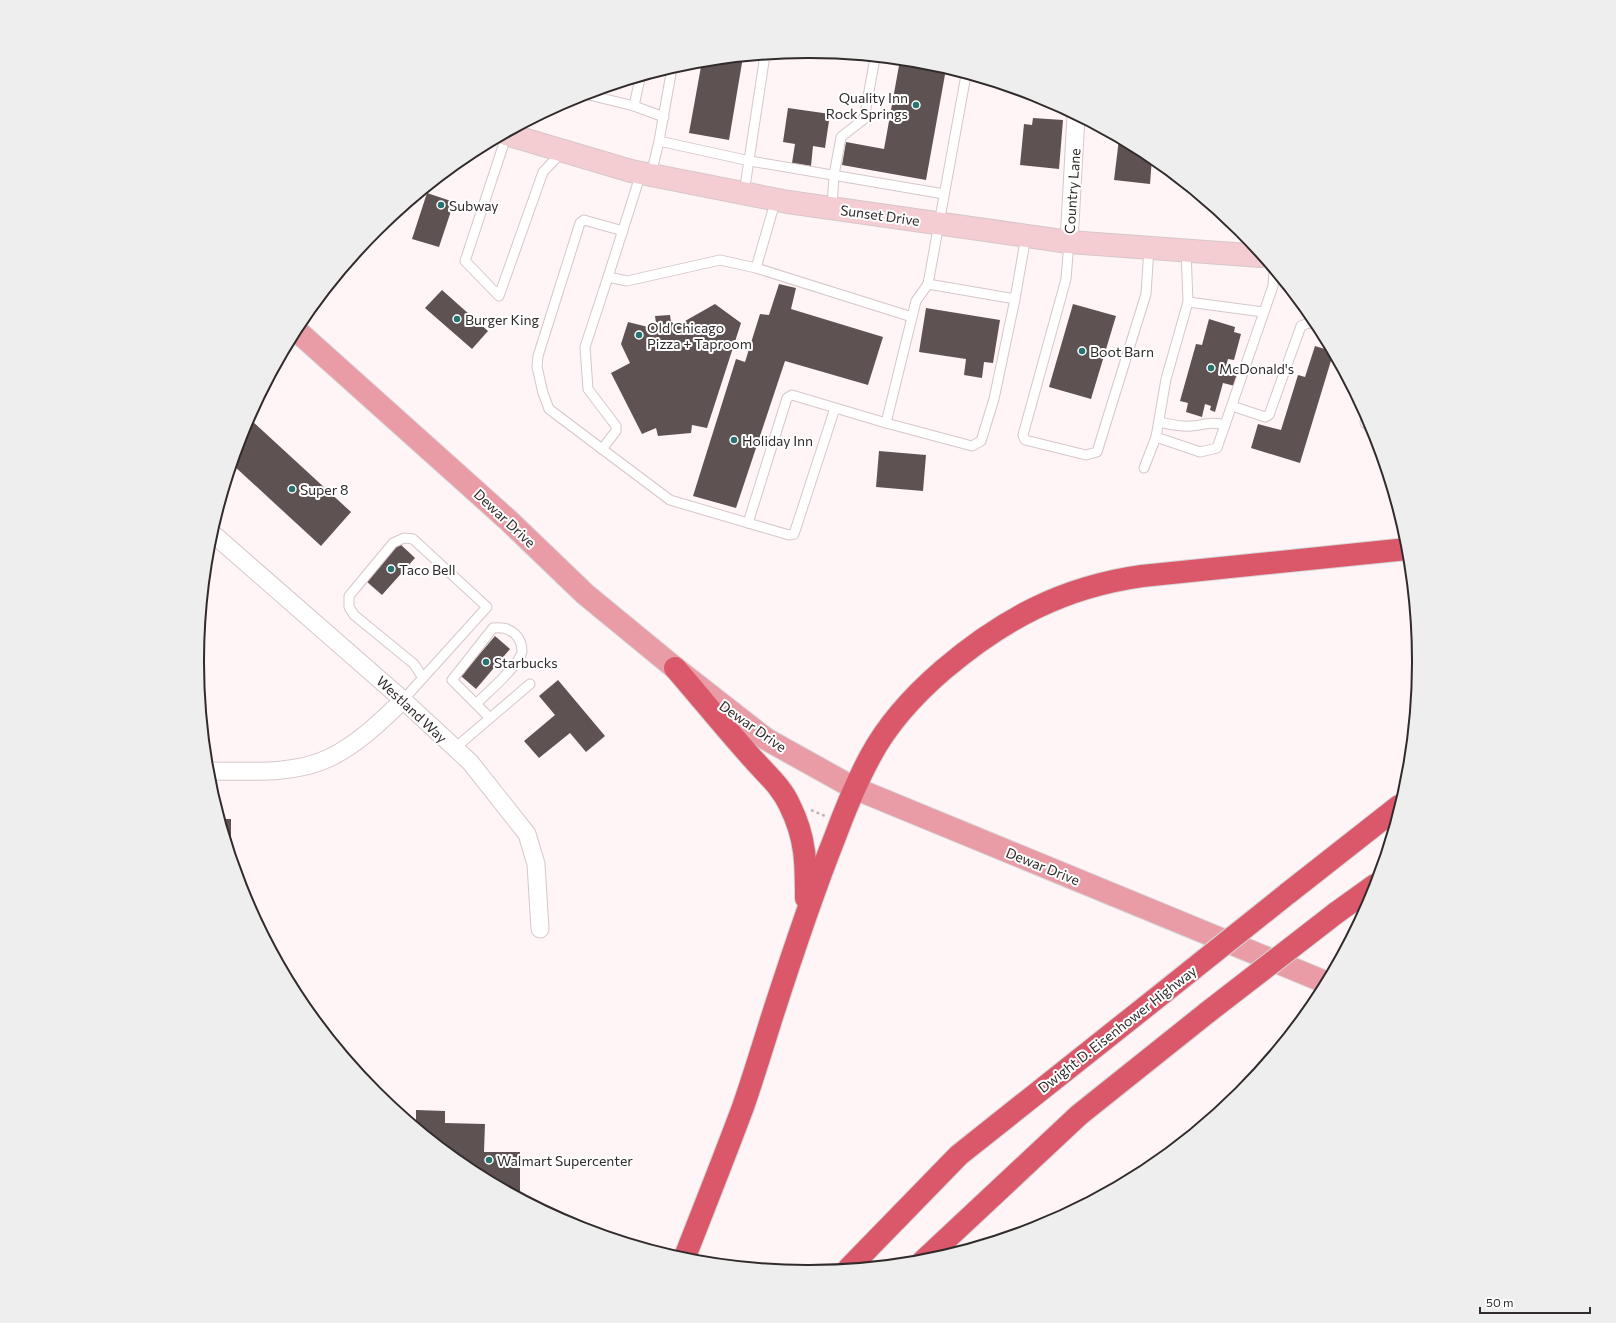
<svg xmlns="http://www.w3.org/2000/svg" width="1616" height="1323" font-family="Commissioner,sans-serif">
<style>
.building{fill:#5f5253}
.lines{fill:none;stroke-linecap:round;stroke-linejoin:round}
.lane-casing{stroke:#d6c7c8;stroke-width:11}
.street-casing{stroke:#d6c7c8;stroke-width:19}
.secondary-casing{stroke:#d6c7c8;stroke-width:24}
.primary-casing{stroke:#d6d5d5;stroke-width:24}
.highway-casing{stroke:#d6d5d5;stroke-width:24}
.path{stroke:#c0b7b8;stroke-width:2.5;stroke-dasharray:3 3;stroke-linecap:butt}
.lane{stroke:#fff;stroke-width:9}
.street{stroke:#fff;stroke-width:17}
.secondary{stroke:#f4cdd2;stroke-width:22}
.primary{stroke:#e99ba6;stroke-width:22}
.highway{stroke:#db586a;stroke-width:22}
.highway-bridge-casing{stroke:#d6d5d5;stroke-width:24;stroke-linecap:butt}
.highway-bridge{stroke:#db586a;stroke-width:22}
.poi-dot{fill:#287372;stroke:#fff;stroke-width:1.5}
.labels{text-anchor:middle;dominant-baseline:central;stroke-width:4;stroke-linejoin:round;paint-order:stroke}
.poi-label{font-size:14px;fill:#312b2b;stroke:#fff;text-anchor:start}
.street-label{font-size:14px;fill:#312b2b;stroke:#fff}
.rim{fill:none;stroke:#312b2b;stroke-width:2}
</style>
<rect width="100%" height="100%" fill="#fff5f6"/>
<g class="building">
<polygon points="743,57 729,140 689,133 702,61"/>
<polygon points="900,60 927,63 946,69 926,180 842,165 846,142 884,149"/>
<polygon points="788,108 830,114 825,148 813,146 811,166 792,163 795,144 783,142"/>
<polygon points="1033,118 1063,120 1059,169 1020,165 1024,124 1032,125"/>
<polygon points="1119,139 1152,158 1150,184 1114,180"/>
<polygon points="427,193 454,202 439,247 412,239"/>
<polygon points="779,284 796,288 791,309 883,337 868,385 785,361 736,508 693,496 736,359 745,362 760,314 769,315"/>
<polygon points="442,290 488,331 472,349 425,308"/>
<polygon points="715,304 741,323 707,428 692,425 691,433 658,436 656,428 642,434 611,373 630,363 621,344 628,322 648,327 649,322 656,323 655,316 670,315 671,322 678,325"/>
<polygon points="1073,304 1116,316 1091,399 1049,387"/>
<polygon points="926,308 1000,320 993,363 984,362 982,378 964,375 966,359 919,352"/>
<polygon points="1209,319 1235,327 1234,332 1241,334 1234,360 1228,359 1226,366 1240,370 1235,386 1223,383 1215,412 1210,410 1211,406 1205,404 1202,417 1186,412 1188,403 1180,401 1196,344 1202,345"/>
<polygon points="1315,346 1331,351 1333,354 1300,463 1251,448 1258,424 1281,430 1298,375 1305,377"/>
<polygon points="252,421 351,512 321,546 233,465 243,431"/>
<polygon points="879,451 926,455 923,491 876,487"/>
<polygon points="399,543 415,558 382,595 366,581"/>
<polygon points="495,636 510,649 476,689 461,676"/>
<polygon points="558,680 605,736 586,752 570,733 539,758 524,741 555,715 539,696"/>
<polygon points="221,819 231,819 231,852"/>
<polygon points="416,1110 445,1111 445,1123 485,1124 484,1152 520,1152 520,1196 469,1169 414,1124 416,1124"/>
</g>
<g class="lines">
<defs>
<g id="lane">
<polyline points="966,75 928,284 1015,299 1026,236"/>
<polyline points="585,94 634,106 664,117"/>
<polyline points="634,106 640,78"/>
<polyline points="507,134 465,261 499,296 543,172 562,152"/>
<polyline points="659,141 750,161 944,194"/>
<polyline points="641,173 608,277 627,281 720,260 756,268 776,199"/>
<polyline points="651,175 659,141 672,68"/>
<polyline points="744,193 765,55"/>
<polyline points="832,208 834,175 841,137 864,119 875,58"/>
<polyline points="1069,242 1066,279 1023,435 1025,440 1086,455 1097,452 1146,294 1149,248"/>
<polyline points="1186,250 1188,302 1166,379 1156,437 1200,452 1217,448 1273,286 1274,272"/>
<polyline points="756,268 912,317"/>
<polyline points="608,277 585,347 588,389 616,426 616,431 602,449 549,409 543,393 537,367 538,356 580,223 584,220 623,231"/>
<polyline points="928,284 916,301 886,423 972,446 981,441 994,399 1015,299"/>
<polyline points="1188,302 1263,312"/>
<polyline points="1232,406 1265,417 1269,415 1301,326 1308,323 1316,324"/>
<polyline points="835,408 794,534 789,535 748,523 787,398 792,395 886,423"/>
<polyline points="1366,416 1365,423 1373,429"/>
<path d="M1159 422C1170 424 1179 427 1191 426 1204 425 1211 421 1225 425"/>
<polyline points="602,449 670,500 748,523"/>
<polyline points="1144,468 1156,437"/>
<polyline points="403,700 487,607 413,539 404,538 393,543 349,596 349,607 354,615 414,664 423,678"/>
<path d="M476 704C486 694 521 664 522 651 522 644 520 639 515 634 508 628 502 627 493 628L452 680 490 718"/>
<polyline points="455,748 530,684"/>
</g>
<g id="street">
<polyline points="1069,242 1076,116"/>
<polyline points="212,533 403,700 470,762 527,834 536,864 540,929"/>
<path d="M208 771C246 771 294 775 329 758 358 744 380 722 403 700"/>
</g>
<polyline id="secondary" points="506,134 631,171 788,202 1069,242 1261,256"/>
<polyline id="primary" points="296,330 508,520 585,594 675,668 766,739 854,788 1325,982"/>
<g id="highway">
<path d="M675 668C701 698 726 729 753 759 766 774 782 787 790 806 806 838 806 864 806 898"/>
<polyline points="1287,894 1399,806"/>
<polyline points="1336,913 1375,885"/>
<path d="M684 1259C704 1208 724 1158 743 1107 753 1078 762 1049 771 1020 791 958 811 897 835 837 845 810 856 783 870 757 888 723 914 695 943 670 1003 619 1063 587 1142 576L1407 549"/>
<polyline points="923,1261 1079,1115 1208,1012"/>
<polyline points="849,1268 959,1155 1163,993"/>
</g>
</defs>
<use href="#lane" class="lane-casing"/>
<use href="#street" class="street-casing"/>
<use href="#secondary" class="secondary-casing"/>
<use href="#primary" class="primary-casing"/>
<use href="#highway" class="highway-casing"/>
<polyline class="path" points="811,810 825,816"/>
<use href="#lane" class="lane"/>
<use href="#street" class="street"/>
<use href="#secondary" class="secondary"/>
<use href="#primary" class="primary"/>
<use href="#highway" class="highway"/>
<defs>
<g id="highway-bridge">
<polyline points="1163,993 1287,894"/>
<polyline points="1208,1012 1336,913"/>
</g>
</defs>
<use href="#highway-bridge" class="highway-bridge-casing"/>
<use href="#highway-bridge" class="highway-bridge"/>
</g>
<g class="poi-dot">
<circle cx="916" cy="105" r="4"/>
<circle cx="441" cy="205" r="4"/>
<circle cx="457" cy="319" r="4"/>
<circle cx="639" cy="335" r="4"/>
<circle cx="1082" cy="351" r="4"/>
<circle cx="1211" cy="368" r="4"/>
<circle cx="734" cy="440" r="4"/>
<circle cx="292" cy="489" r="4"/>
<circle cx="391" cy="569" r="4"/>
<circle cx="486" cy="662" r="4"/>
<circle cx="489" cy="1160" r="4"/>
</g>
<g class="labels">
<g class="poi-label">
<text x="908" y="97" text-anchor="end">Quality Inn<tspan x="908" dy="16">Rock Springs</tspan></text>
<text x="449" y="205">Subway</text>
<text x="465" y="319">Burger King</text>
<text x="647" y="327">Old Chicago<tspan x="647" dy="16">Pizza + Taproom</tspan></text>
<text x="1090" y="351">Boot Barn</text>
<text x="1219" y="368">McDonald's</text>
<text x="742" y="440">Holiday Inn</text>
<text x="300" y="489">Super 8</text>
<text x="399" y="569">Taco Bell</text>
<text x="494" y="662">Starbucks</text>
<text x="497" y="1160">Walmart Supercenter</text>
</g>
<g class="street-label">
<text transform="translate(1072 191) rotate(-86)">Country Lane</text>
<text transform="translate(880 215) rotate(8)">Sunset Drive</text>
<text transform="translate(505 518) rotate(43)">Dewar Drive</text>
<text transform="translate(412 709) rotate(43)">Westland Way</text>
<text transform="translate(753 726) rotate(35)">Dewar Drive</text>
<text transform="translate(1043 866) rotate(22)">Dewar Drive</text>
<text transform="translate(1117 1029) rotate(-38)">Dwight D. Eisenhower Highway</text>
</g>
</g>
<path d="M0 0H1616V1323H0ZM807 58H809A603 603 0 0 1 1412 661V662A603 603 0 0 1 809 1265H807A603 603 0 0 1 204 662V661A603 603 0 0 1 807 58Z" fill="#efeeee" fill-rule="evenodd"/>
<path class="rim" d="M807 58H809A603 603 0 0 1 1412 661V662A603 603 0 0 1 809 1265H807A603 603 0 0 1 204 662V661A603 603 0 0 1 807 58Z"/>
<path d="M1480 1307v6h110v-6" fill="none" stroke="#312b2b" stroke-width="2"/>
<text x="1486" y="1307" font-size="12" fill="#312b2b" stroke="#ffffff" stroke-width="3" paint-order="stroke">50 m</text>
</svg>
